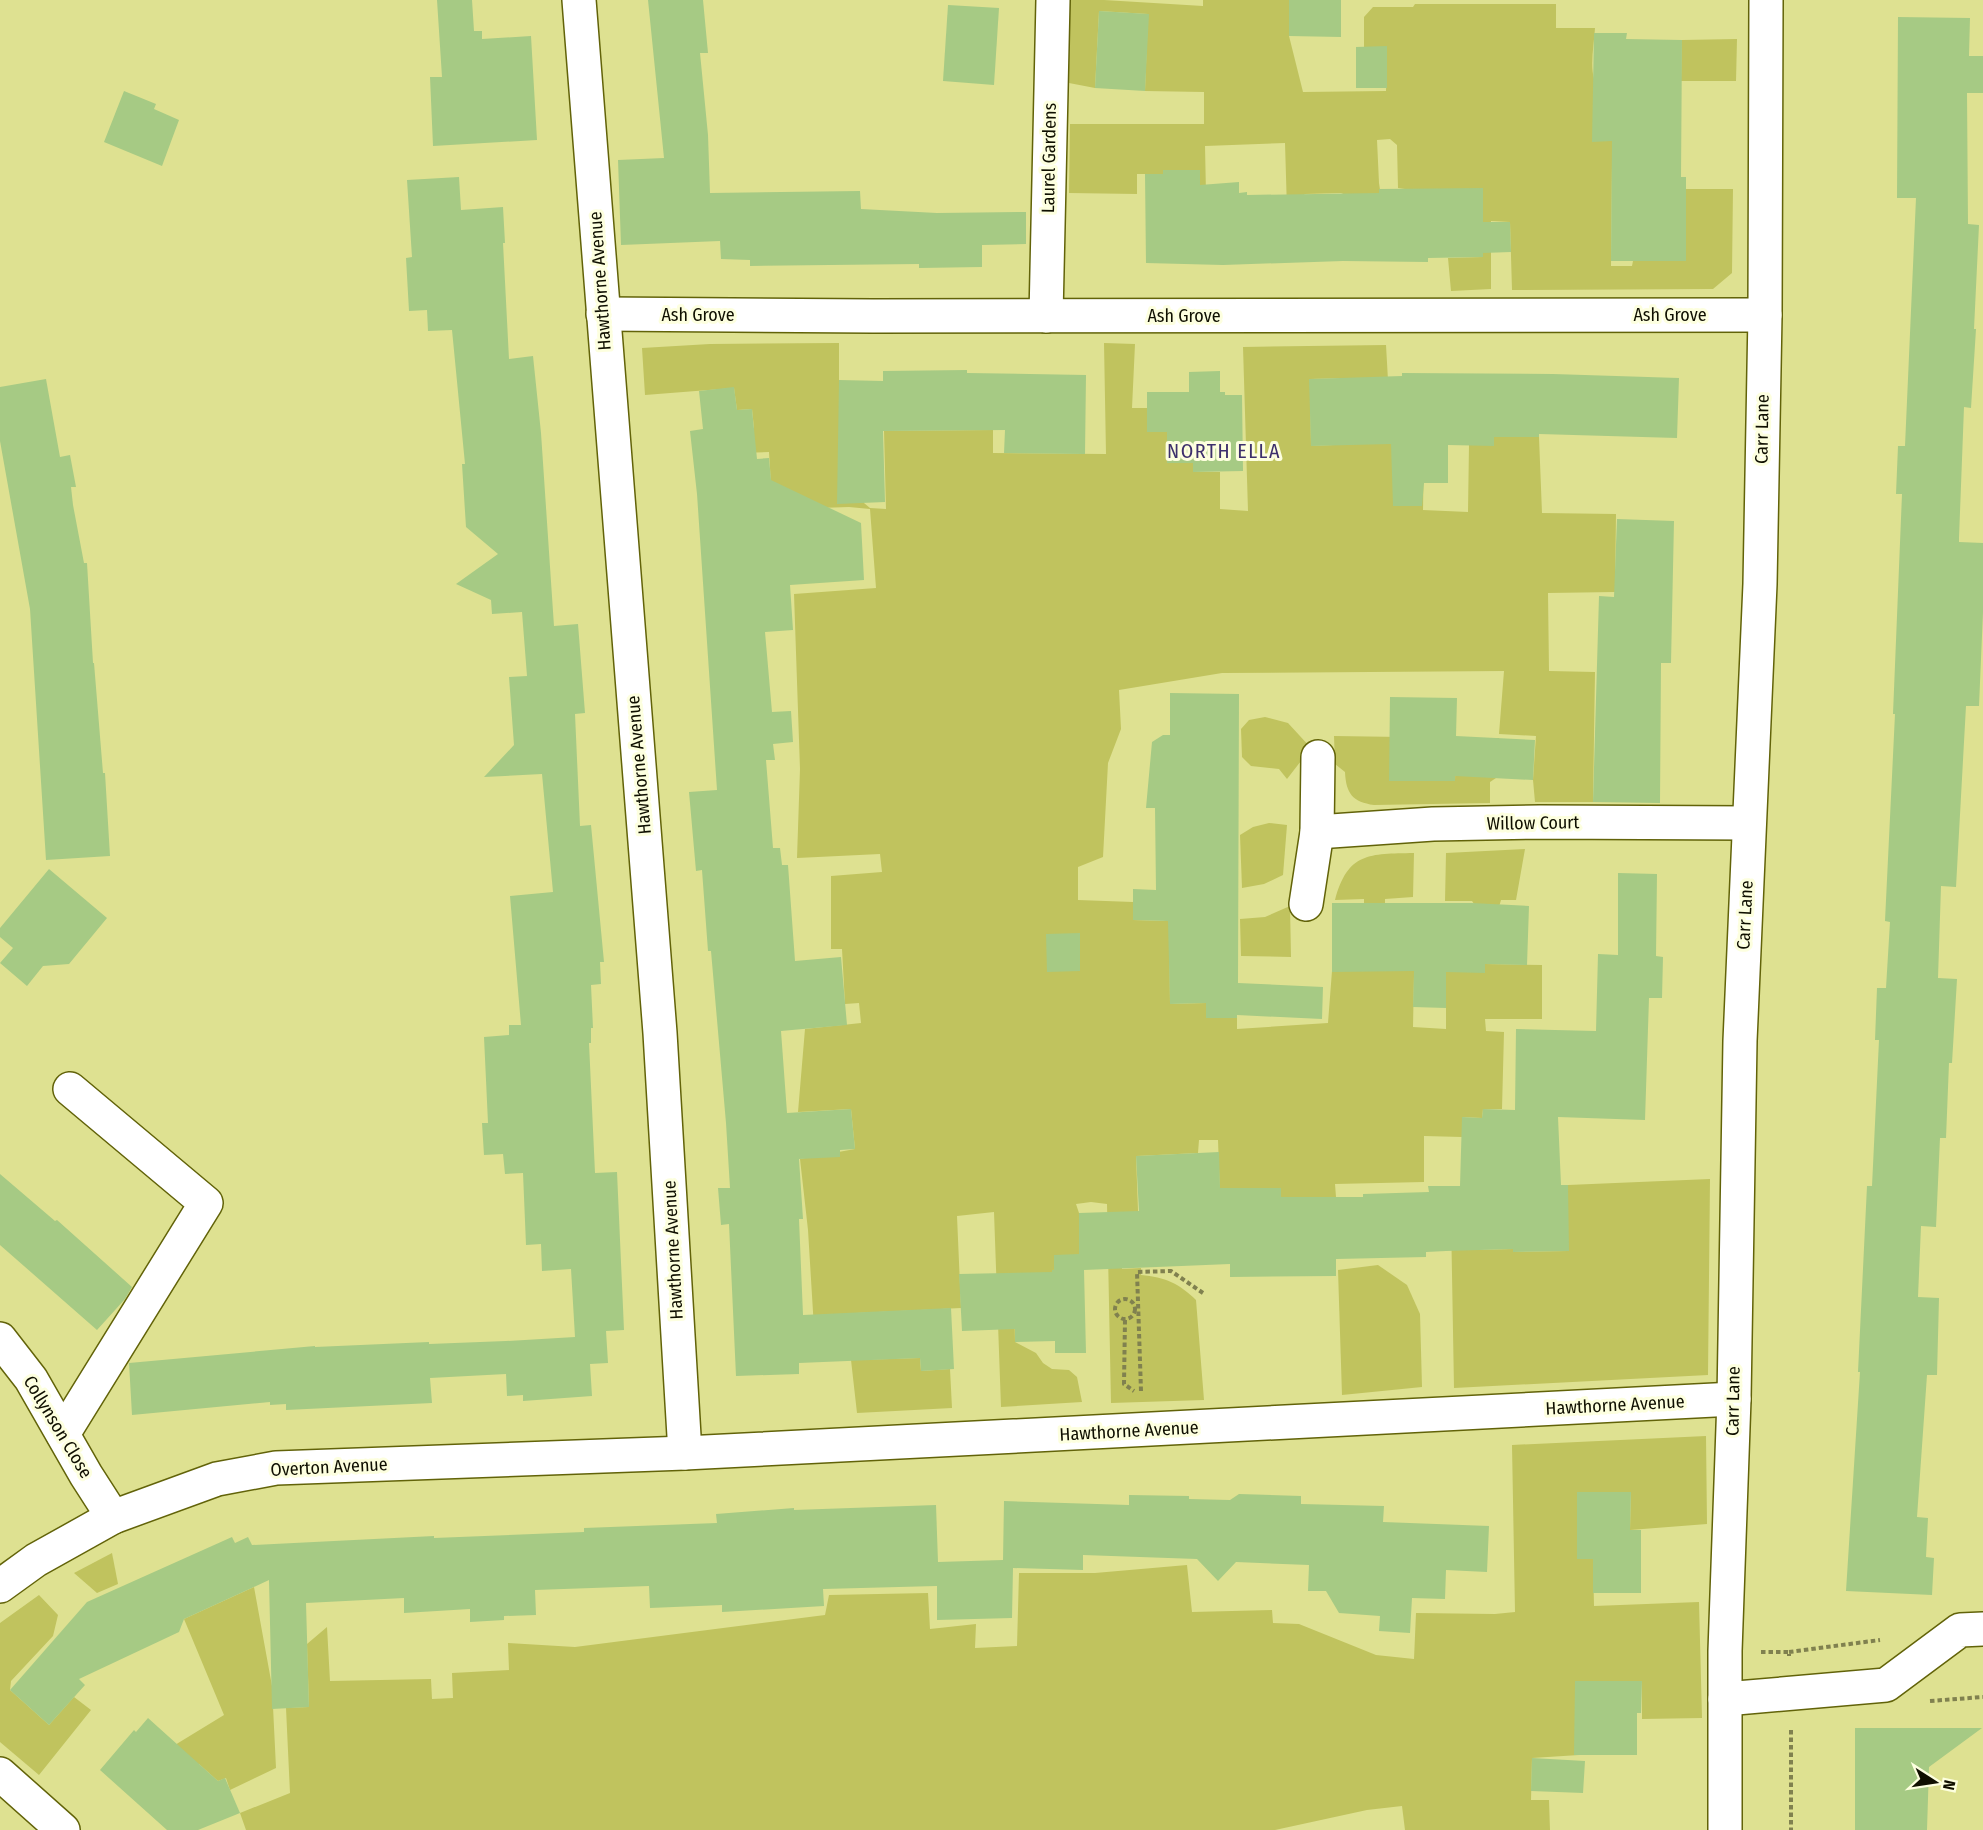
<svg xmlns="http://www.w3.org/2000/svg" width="1983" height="1830" font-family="'Fira Sans Condensed',sans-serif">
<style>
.green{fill:#c0c35e}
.building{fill:#a6ca84}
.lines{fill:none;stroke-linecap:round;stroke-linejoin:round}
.minor-casing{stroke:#626309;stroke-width:36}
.path{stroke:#80814f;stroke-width:4;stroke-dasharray:4.5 3;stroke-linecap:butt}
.minor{stroke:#fff;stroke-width:33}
.labels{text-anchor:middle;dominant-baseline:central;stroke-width:6;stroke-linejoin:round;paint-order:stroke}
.street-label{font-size:18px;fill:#0f0f00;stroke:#fdffdf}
.neighbourhood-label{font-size:20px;letter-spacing:1.5px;fill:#3d306c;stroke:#fdffdf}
</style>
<rect width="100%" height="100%" fill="#dee191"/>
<g class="green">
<path d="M1069 0H1104L1203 6V0H1289V36L1303 92 1386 91 1387 47H1364V17L1373 7H1413L1415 4H1556V28H1595C1594 44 1590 64 1594 79 1601 107 1617 135 1612 164L1611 266H1632L1633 261H1686V189H1733L1732 273 1713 289 1512 290 1510 222 1491 221V289L1451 291 1448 258 1483 257 1405 189 1398 188 1397 145 1390 139 1377 140 1379 183 1383 210 1341 193 1305 194 1287 210 1285 143 1205 146 1206 194H1200V170H1163V174H1137V194L1069 193 1070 124H1204V92L1145 91 1148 14 1099 11 1095 88 1069 83Z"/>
<polygon points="1737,39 1736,81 1681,81 1682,40"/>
<path d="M839 343V381L864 503 870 508 886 509 884 431 993 430V453L1106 454 1104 343 1135 344 1132 408H1148L1167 432V463H1193V472H1220V509L1248 511 1243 347 1386 345 1389 398 1346 399 1345 378 1310 379 1311 446 1424 441 1423 510 1468 512 1469 445H1494V437H1539L1542 513 1616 514 1615 592 1548 593 1549 671 1595 672 1593 802H1535L1533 780 1536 736 1499 734 1504 671 1222 673 1119 690 1121 729 1108 763 1103 857 1078 867V900L1133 902V920L1164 921 1169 919 1170 1004 1206 1003V1018H1237V1029L1328 1023 1332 971H1416L1414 976 1413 1027 1446 1029V977L1444 972H1485V964L1542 965V1019H1485L1486 1031 1504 1032 1502 1109H1483L1482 1118 1463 1117 1462 1137 1424 1136V1182L1335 1184 1336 1197H1281V1188H1244L1220 1197 1218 1140H1199L1198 1153 1136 1156 1139 1237 1121 1238 1122 1269 1141 1268V1275C1165 1277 1180 1284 1196 1300L1204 1400 1111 1403 1107 1204 1091 1202 1076 1204 1079 1213 1080 1274 1073 1269 1052 1270V1291L1014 1292 1015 1342 1036 1353 1043 1363 1052 1369 1069 1370 1077 1377 1082 1402 1001 1407 994 1212 957 1216 961 1308 857 1313 859 1360 920 1358 921 1371 950 1369 952 1408 857 1413 851 1360 816 1361 808 1230 800 1159 855 1149 851 1109 798 1112 805 1029 861 1023 859 1003 845 1004 842 949H831V876L882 872 880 854 797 858 800 769 794 594 876 588 870 509 849 507 789 509 771 484 769 452 740 453 754 428 752 409 737 410 734 388 645 395 642 348 710 344Z"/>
<polygon points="1265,717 1288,723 1311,748 1287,779 1279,769 1251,766 1242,757 1241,729 1249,720"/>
<path d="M1334 736 1402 737 1390 781H1455L1456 738H1499L1496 778 1490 782V803L1374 805C1353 802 1346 794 1345 772L1335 764Z"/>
<polygon points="1269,823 1287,825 1283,875 1264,884 1242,888 1240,835 1253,827"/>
<polygon points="1525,849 1516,900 1501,900 1498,910 1479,911 1472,901 1445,901 1446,853"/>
<path d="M1414 853 1413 897 1385 899V907L1364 908V899L1335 900C1348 852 1369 854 1414 853Z"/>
<polygon points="1290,906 1291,957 1241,956 1240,919 1265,917"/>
<polygon points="1710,1179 1708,1375 1454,1388 1451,1217 1479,1250 1513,1249 1513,1252 1568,1251 1568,1185"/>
<polygon points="1378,1265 1407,1285 1420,1314 1422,1387 1342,1395 1338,1270"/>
<polygon points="1706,1436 1707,1524 1630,1530 1631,1492 1577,1492 1577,1559 1593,1559 1594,1606 1699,1602 1702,1718 1642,1719 1642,1681 1575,1681 1575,1710 1579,1711 1579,1755 1532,1758 1531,1800 1549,1800 1550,1830 1405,1830 1402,1806 1367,1810 1275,1830 246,1830 240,1813 290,1793 286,1708 309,1707 307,1644 327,1627 330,1681 431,1679 432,1699 453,1698 452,1673 509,1670 508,1643 575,1647 825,1615 829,1595 928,1593 930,1629 976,1624 975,1648 1017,1646 1019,1573 1095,1573 1187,1565 1192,1612 1272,1610 1273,1623 1299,1624 1376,1655 1414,1659 1416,1613 1495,1614 1515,1612 1512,1445"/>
<polygon points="112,1553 118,1584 97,1593 74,1573"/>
<polygon points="254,1587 272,1686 276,1768 230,1790 226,1778 218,1781 199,1764 193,1769 170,1748 224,1715 184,1619"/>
<polygon points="39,1595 58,1615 53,1636 11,1681 10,1690 49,1725 74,1697 91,1710 39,1775 0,1742 0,1623"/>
</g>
<g class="building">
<polygon points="437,0 472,0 474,31 482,31 482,39 531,36 537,140 433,146 430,77 442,77"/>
<polygon points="648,0 703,0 708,53 700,53 708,135 710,193 860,191 861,209 937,213 1026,212 1026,244 982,245 982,267 919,268 919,264 750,266 750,260 721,259 720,241 621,245 618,160 664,158"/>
<polygon points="1289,0 1341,0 1341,37 1289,36"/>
<polygon points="948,5 999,8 994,85 943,81"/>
<polygon points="1099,11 1149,14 1145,91 1095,88"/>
<polygon points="1898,17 1970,18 1969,56 1983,56 1983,93 1967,93 1968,224 1979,225 1974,329 1976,329 1971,408 1964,407 1959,538 1959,542 1983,543 1983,612 1979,706 1966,706 1956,887 1941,886 1938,978 1957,979 1952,1063 1949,1063 1946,1138 1940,1138 1936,1227 1921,1226 1918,1297 1939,1298 1937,1375 1927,1375 1917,1517 1928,1518 1926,1557 1934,1558 1932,1595 1846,1591 1860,1372 1858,1372 1867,1186 1872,1186 1879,1040 1875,1040 1877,988 1886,988 1890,922 1885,921 1895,714 1893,714 1902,494 1896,494 1898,446 1905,446 1916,198 1897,198"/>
<polygon points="1594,33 1627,33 1626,39 1682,40 1681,177 1686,177 1686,261 1611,261 1612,141 1592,142"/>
<polygon points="1387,46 1387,88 1356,88 1356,47"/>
<polygon points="124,91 156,104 154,109 179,120 162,166 104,142"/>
<polygon points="1163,170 1200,170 1200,185 1239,182 1239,193 1247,192 1247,195 1379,193 1379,189 1483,188 1483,222 1510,222 1511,252 1483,253 1483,257 1428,258 1428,262 1343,261 1223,265 1146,263 1145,174 1163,174"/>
<polygon points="459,177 461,210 503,207 505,243 503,243 509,359 533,356 541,433 554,626 578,624 585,713 575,714 580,826 591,825 604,962 600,962 601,984 591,985 593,1028 591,1028 591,1043 589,1043 595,1173 617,1172 624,1330 606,1331 608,1363 590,1364 592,1396 523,1401 523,1395 507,1396 506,1374 430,1378 432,1403 286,1410 286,1404 270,1405 270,1402 132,1415 129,1363 315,1346 315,1347 429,1342 429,1344 506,1341 575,1337 571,1269 542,1271 541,1244 526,1245 523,1173 505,1174 503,1154 484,1155 482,1123 488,1123 484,1037 509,1035 509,1025 521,1025 510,896 553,892 542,774 484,777 514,745 509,677 527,676 522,612 492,614 491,600 456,584 498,554 466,527 462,464 465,464 452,330 428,331 427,310 409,311 406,258 412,257 407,180"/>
<polygon points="967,370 967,373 1086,375 1085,454 1004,453 1005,430 883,431 885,502 837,504 839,380 883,381 883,371"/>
<polygon points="1220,371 1220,392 1225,392 1225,395 1242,395 1243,471 1193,472 1193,463 1167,463 1167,432 1147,432 1147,392 1189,392 1189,372"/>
<polygon points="1402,373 1553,374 1679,378 1677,438 1539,434 1539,437 1494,437 1494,446 1448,445 1448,483 1424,483 1422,506 1393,506 1391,444 1311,446 1309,379 1402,376"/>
<polygon points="46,379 60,457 70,455 76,487 71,487 73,505 84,563 87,563 93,663 94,663 103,773 105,773 110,856 46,860 30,609 0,441 0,387"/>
<polygon points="734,387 737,410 752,409 757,459 769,458 771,480 861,523 864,580 790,585 793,630 765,632 772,712 791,711 793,742 773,744 775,760 766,760 773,848 780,848 782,865 788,865 795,961 841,957 847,1025 781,1031 787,1113 851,1109 855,1149 840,1150 840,1157 799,1159 803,1219 799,1219 803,1315 951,1308 954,1369 921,1371 920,1358 799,1363 799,1374 736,1376 729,1224 721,1225 718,1188 730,1188 726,1123 711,951 708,951 702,870 696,871 689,792 717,790 697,494 690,431 703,429 699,391"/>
<polygon points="1617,519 1674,521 1671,663 1661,663 1660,803 1593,802 1599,596 1614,597"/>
<polygon points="1170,693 1239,694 1238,983 1323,987 1322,1019 1237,1015 1237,1018 1206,1018 1206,1003 1170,1004 1168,921 1133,920 1133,889 1156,890 1155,808 1146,808 1152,742 1163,735 1170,735"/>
<polygon points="1390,697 1457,698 1456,736 1535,740 1533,780 1455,776 1455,781 1389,781"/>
<polygon points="49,869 107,918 69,964 43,966 27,986 0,963 13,948 0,937 0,928"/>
<polygon points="1618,873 1657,874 1656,956 1663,957 1662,998 1649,998 1645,1120 1558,1117 1561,1185 1568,1185 1569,1251 1513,1252 1513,1249 1446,1251 1426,1252 1426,1257 1336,1259 1336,1276 1230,1277 1230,1264 1084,1270 1086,1353 1055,1353 1055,1341 1015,1342 1015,1329 962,1331 959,1274 1052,1272 1052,1270 1054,1270 1054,1255 1079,1254 1079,1213 1139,1211 1136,1156 1219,1152 1220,1188 1281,1188 1281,1197 1363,1197 1363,1194 1429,1192 1428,1186 1460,1186 1462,1117 1482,1118 1483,1109 1515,1110 1516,1029 1596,1031 1598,954 1618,955"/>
<polygon points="1332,903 1472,903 1529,906 1527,965 1485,964 1485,973 1446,972 1446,1008 1413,1007 1414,971 1332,972"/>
<polygon points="1080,933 1080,971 1047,972 1046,934"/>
<polygon points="0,1174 55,1221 57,1220 132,1287 125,1299 97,1330 0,1245"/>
<polygon points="1577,1492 1631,1492 1630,1530 1641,1530 1641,1593 1593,1593 1593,1559 1577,1559"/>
<polygon points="1239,1494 1301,1496 1301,1504 1384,1506 1383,1522 1489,1526 1487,1572 1446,1570 1445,1599 1412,1598 1410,1633 1379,1631 1380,1616 1339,1613 1326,1591 1308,1591 1309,1565 1236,1562 1218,1581 1197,1559 1083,1555 1083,1570 1013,1568 1012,1618 937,1620 937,1586 823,1589 824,1606 722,1612 722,1605 650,1608 649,1586 535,1590 536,1615 504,1616 504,1620 470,1622 470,1609 404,1613 404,1598 306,1603 309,1707 272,1709 269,1580 184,1619 179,1632 79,1679 85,1685 49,1725 10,1690 87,1602 232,1537 235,1543 248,1537 252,1545 434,1536 434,1538 584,1532 584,1528 717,1523 716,1514 794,1508 794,1510 936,1505 938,1562 1003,1560 1004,1501 1129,1505 1129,1495 1189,1496 1189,1499 1230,1500"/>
<polygon points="1575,1681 1642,1681 1641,1713 1637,1713 1637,1755 1574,1755"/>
<polygon points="148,1718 218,1781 225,1778 240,1813 198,1830 167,1830 100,1770 134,1730 136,1732"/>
<polygon points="1855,1728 1982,1728 1929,1767 1927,1830 1855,1830"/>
<polygon points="1532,1758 1585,1761 1583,1793 1531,1791"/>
</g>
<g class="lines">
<defs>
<g id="minor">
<polyline points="579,0 660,1033 685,1453"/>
<polyline points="603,314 873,316 1765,315"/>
<polyline points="1046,316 1053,0"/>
<polyline points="1317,832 1433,824 1540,822 1749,823"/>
<polyline points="1306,904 1317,832 1318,757"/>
<polyline points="0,1339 31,1379 86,1475 113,1517"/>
<polyline points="63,1434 206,1203 70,1089"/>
<polyline points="0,1586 36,1560 113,1517 217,1479 276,1468 685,1453 1734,1399"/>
<polyline points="1725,1699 1886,1685 1960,1630 1983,1629"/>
<polyline points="0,1774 63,1830"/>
<polyline points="1725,1830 1725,1651 1734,1399 1740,1041 1760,584 1765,315 1766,0"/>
</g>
</defs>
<use href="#minor" class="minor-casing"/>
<g class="path">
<circle cx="1125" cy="1309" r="10"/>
<polyline points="1125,1320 1124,1384 1134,1391"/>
<polyline points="1141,1391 1137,1272 1171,1271 1203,1293"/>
<polyline points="1761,1652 1789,1652 1789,1656"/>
<polyline points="1789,1652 1880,1640"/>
<polyline points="1930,1701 1983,1697"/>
<polyline points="1791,1730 1791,1830"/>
</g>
<use href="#minor" class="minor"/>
</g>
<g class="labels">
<g class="street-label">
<text transform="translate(1049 158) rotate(-89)">Laurel Gardens</text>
<text transform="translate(600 281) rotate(-94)">Hawthorne Avenue</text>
<text x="698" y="315">Ash Grove</text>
<text x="1670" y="315">Ash Grove</text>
<text x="1184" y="316">Ash Grove</text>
<text transform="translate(1762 429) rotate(-89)">Carr Lane</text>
<text transform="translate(639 765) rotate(-95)">Hawthorne Avenue</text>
<text transform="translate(1533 823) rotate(-1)">Willow Court</text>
<text transform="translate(1745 915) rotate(-87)">Carr Lane</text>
<text transform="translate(673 1250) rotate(-93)">Hawthorne Avenue</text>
<text transform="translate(1733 1401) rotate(-89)">Carr Lane</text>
<text transform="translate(1615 1405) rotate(-3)">Hawthorne Avenue</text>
<text transform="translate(58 1427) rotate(59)">Collynson Close</text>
<text transform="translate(1129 1431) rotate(-3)">Hawthorne Avenue</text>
<text transform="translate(329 1467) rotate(-3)">Overton Avenue</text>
</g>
<g class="neighbourhood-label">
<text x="1224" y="451">NORTH ELLA</text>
</g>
</g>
<g transform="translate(1935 1782) rotate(102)" stroke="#fdffdf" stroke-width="4.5" paint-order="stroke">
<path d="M0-4.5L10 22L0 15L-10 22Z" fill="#0f0f00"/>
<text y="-9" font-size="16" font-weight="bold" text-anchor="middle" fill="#0f0f00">N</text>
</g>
</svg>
